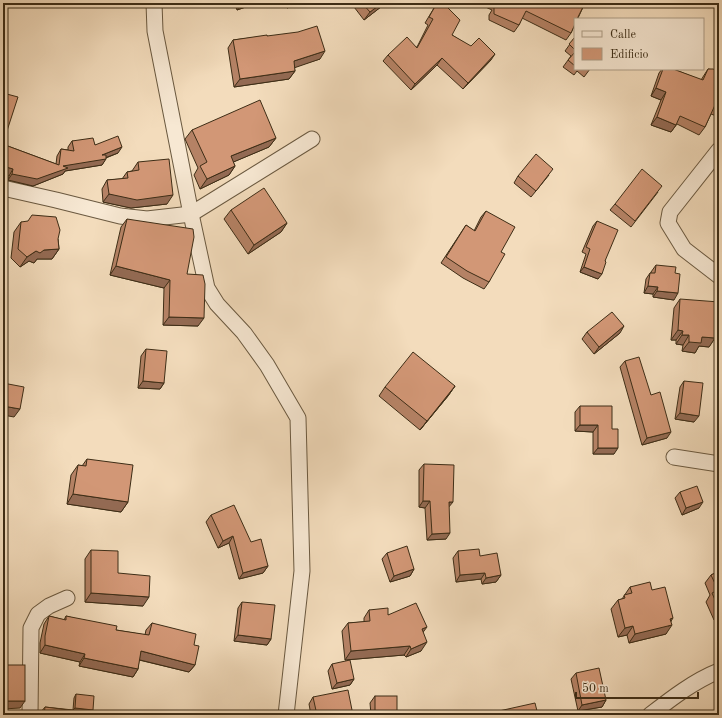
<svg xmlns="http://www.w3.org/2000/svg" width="722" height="718" font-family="'Old Standard TT',serif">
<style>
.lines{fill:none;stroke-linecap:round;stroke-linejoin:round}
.street-casing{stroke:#6a5940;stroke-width:17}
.street{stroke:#f7e8d3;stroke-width:15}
.wall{fill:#b58265;stroke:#3d2d16}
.shaded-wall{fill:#936a53;stroke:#3d2d16}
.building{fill:#d29776;stroke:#3d2d16}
</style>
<rect width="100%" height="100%" fill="#f3dcbc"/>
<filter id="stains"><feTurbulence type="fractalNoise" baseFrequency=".005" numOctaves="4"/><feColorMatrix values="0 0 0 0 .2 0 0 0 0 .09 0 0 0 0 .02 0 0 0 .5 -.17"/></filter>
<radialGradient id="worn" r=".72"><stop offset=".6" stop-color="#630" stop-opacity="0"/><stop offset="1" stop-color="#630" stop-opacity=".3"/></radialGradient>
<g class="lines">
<defs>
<g id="street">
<polyline points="154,3 155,31 191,214 207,288 217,304 244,333 267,365 298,418 302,571 286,715"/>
<polyline points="719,150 670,212 668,223 684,249 719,276"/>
<polyline points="3,188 56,200 120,216 147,219 191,214 312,139"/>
<polyline points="674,457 719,464"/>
<polyline points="30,715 31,628 38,614 49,606 67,598"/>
<path d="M650 715C672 698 694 681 719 671"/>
</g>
</defs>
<use href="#street" class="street-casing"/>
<use href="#street" class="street"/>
</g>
<g class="wall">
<polygon points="234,3 257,3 237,10"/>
<polygon points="285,3 299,3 287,8"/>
<polygon points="351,3 386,3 364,20"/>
<polygon points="437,3 452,35 491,60 463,89 437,65 411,90 383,61 388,55 417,47 428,25 425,23"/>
<polygon points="477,3 585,3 571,33 566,40 522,18 519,25 514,32 489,20 489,15 492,10"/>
<polygon points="267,36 320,59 294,67 295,71 289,79 234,87 228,48 233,40"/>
<polygon points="575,37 575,69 590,69 584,77 577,71 574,75 563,67 571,56 565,51"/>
<polygon points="662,69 673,69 701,80 708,69 719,71 719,117 711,114 705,127 699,135 677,124 671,132 651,125 661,100 651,96 659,73"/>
<polygon points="192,130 276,138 269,147 233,162 235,166 229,175 200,189 194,175 198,168 185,139"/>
<polygon points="72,141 95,145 118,153 106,158 102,165 65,171 63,174 33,186 8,180 9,176 5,145 56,164 57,156 61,149 68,150 68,147"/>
<polygon points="138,162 167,204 131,208 103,202 102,189 107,180 122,179 127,172 132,171"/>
<polygon points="549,175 531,197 514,183 518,176"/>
<polygon points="658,192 631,227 610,210 615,204"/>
<polygon points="231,210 287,223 281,232 248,254 224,219"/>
<polygon points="486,211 501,252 489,282 484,289 463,278 441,263 466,225 474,231 481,217"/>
<polygon points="127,219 187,274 198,326 163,325 164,288 110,275 121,227"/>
<polygon points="597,221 605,261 598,279 580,272 586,254 582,252 593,226"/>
<polygon points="21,222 58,239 59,249 52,259 37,259 34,263 29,261 20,267 11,258 14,232"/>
<polygon points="656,265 674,300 653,297 653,294 644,293 646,279 650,273 651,273 651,272"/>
<polygon points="680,299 715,338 709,347 699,346 695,353 682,351 683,345 676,344 676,340 671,340 674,308"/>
<polygon points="587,332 620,333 594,354 582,339"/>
<polygon points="146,349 164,383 160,389 138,388 141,356"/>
<polygon points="625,361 651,395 667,438 642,445 620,367"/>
<polygon points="684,381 694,422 675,419 680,387"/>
<polygon points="455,386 448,396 420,430 379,396 385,387"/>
<polygon points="580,406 612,429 614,454 593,454 593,432 575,431 575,412"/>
<polygon points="87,459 128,502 121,512 67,504 71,475 78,465 82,466"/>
<polygon points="424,464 446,539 427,540 425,508 419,507 419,470"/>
<polygon points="680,492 699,508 682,515 675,498"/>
<polygon points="211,515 251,542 268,566 263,573 239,579 229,543 218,548 206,522"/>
<polygon points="91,550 118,573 143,606 85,602 85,559"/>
<polygon points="458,551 480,556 501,575 496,582 482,584 481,579 456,582 453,558"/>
<polygon points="387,553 414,569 410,576 390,582 382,559"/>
<polygon points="719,571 719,617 714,620 706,602 710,595 705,583 711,575"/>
<polygon points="630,587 652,590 671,621 666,634 629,643 627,635 618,637 611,609 618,600 622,599"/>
<polygon points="242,602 271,639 267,645 234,641 238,608"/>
<polygon points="369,610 388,615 423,632 421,651 406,657 404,655 345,660 342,631 348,623 364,622 364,618"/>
<polygon points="49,616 64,620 66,616 116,630 145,635 146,630 152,623 194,645 195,665 189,672 139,660 138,669 133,677 79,666 80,662 40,653 40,643 44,624"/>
<polygon points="332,664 354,679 350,685 332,689 328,671"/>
<polygon points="576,673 606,700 602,707 578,711 571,679"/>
<polygon points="76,694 91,713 77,712 76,715 40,715 40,713 45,707 73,710 74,698"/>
<polygon points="375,696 397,715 371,715 370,703"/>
<polygon points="313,697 353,715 311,715 309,704"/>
</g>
<g class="shaded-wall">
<polygon points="242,3 257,3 237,10"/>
<polygon points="290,3 299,3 287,8"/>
<polygon points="382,3 386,3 364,20 370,12"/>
<polygon points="325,51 320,59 288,70 294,61"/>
<polygon points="495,54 491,60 463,89 468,83"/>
<polygon points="442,58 437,65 411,90 415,84"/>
<polygon points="295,71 289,79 234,87 240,79"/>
<polygon points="656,88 666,92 661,100 651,96"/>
<polygon points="657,117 676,125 671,132 651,125"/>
<polygon points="276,138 269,147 224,166 231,156"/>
<polygon points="122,147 118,153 102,159 106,159 102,165 65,171 63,174 33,186 8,180 12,174 63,166 102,155"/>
<polygon points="3,166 13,169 9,176 3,174"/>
<polygon points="235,166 229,175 200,189 207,179"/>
<polygon points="109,194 173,195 167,204 131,208 103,202"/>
<polygon points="287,223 281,232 248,254 254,245"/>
<polygon points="59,249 52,259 37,259 34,263 29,261 20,267 27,257 36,251 44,250"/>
<polygon points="116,266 170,280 164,288 110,275"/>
<polygon points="584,267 602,274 598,279 580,272"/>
<polygon points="648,286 658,287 653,294 644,293"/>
<polygon points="657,291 678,293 674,300 653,297"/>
<polygon points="169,317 204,318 198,326 163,325"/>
<polygon points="624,326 620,333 594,354 599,347"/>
<polygon points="678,330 683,331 676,340 671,340"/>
<polygon points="682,335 689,335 683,345 676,344"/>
<polygon points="702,337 715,338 709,347 699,346 695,353 682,351 689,342"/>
<polygon points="143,381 164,383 160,389 138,388"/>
<polygon points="455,386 448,396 420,430 427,421"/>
<polygon points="3,406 20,409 14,417 3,415"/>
<polygon points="680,413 699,416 694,422 675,419"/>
<polygon points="580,425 598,425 593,432 575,431"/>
<polygon points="671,432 667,438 642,445 647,438"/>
<polygon points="598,448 618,448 614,454 593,454"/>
<polygon points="73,494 128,502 121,512 67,504"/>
<polygon points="423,501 430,501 425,508 419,507"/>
<polygon points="449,502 453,502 448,508"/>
<polygon points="703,502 699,508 682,515 686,508"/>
<polygon points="450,533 446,539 427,540 432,534"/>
<polygon points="233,536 229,543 218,548 223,541"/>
<polygon points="268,566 263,573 239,579 243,573"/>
<polygon points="414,569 410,576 390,582 394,576"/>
<polygon points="485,573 481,579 456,582 460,575"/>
<polygon points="501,575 496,582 482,584 486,578"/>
<polygon points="91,593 149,597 143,606 85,602"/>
<polygon points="719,613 719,617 714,620"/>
<polygon points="673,618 668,626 672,625 666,634 629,643 635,634"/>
<polygon points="633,626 627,635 618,637 625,628"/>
<polygon points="427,627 421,635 422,629"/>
<polygon points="238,635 271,639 267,645 234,641"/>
<polygon points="427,642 421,651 406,657 411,649"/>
<polygon points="45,645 85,654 80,662 40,653"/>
<polygon points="410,646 404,655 345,660 351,651"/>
<polygon points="141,651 195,665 189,672 136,659"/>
<polygon points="84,658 138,669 133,677 79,666"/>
<polygon points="354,679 350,685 332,689 337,683"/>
<polygon points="606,700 602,707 578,711 582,705"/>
<polygon points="3,701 25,701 20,708 3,709"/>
<polygon points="75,708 93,710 91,713 72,711"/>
</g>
<g class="building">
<polygon points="362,3 382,3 370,12"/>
<polygon points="437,3 441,3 445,5 460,20 452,35 471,46 479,38 495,54 468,83 442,58 415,84 388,55 407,37 417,48 433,19 429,17"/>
<polygon points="496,3 585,3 577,19 575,19 575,24 571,33 526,11 519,25 494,14 494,8"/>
<polygon points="317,26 325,51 294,61 295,71 240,79 233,40 267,35 267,36 298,32"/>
<polygon points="575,37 575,50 569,44"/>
<polygon points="575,52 575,66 568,60"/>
<polygon points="663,69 673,69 703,80 708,69 713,69 719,71 719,107 715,105 705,127 680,116 676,125 657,117 666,92 656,88"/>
<polygon points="3,93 18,97 3,143"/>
<polygon points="260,100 276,138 231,156 235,166 207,179 200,166 207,162 192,130"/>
<polygon points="118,136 122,147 102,155 106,155 106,159 63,166 68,168 37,179 12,174 13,169 3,166 3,144 5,145 59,165 61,149 74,151 72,141 93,138 95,145"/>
<polygon points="536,154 553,169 536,191 518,176"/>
<polygon points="169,159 173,195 137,200 109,194 107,180 128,178 127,172 139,170 138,162"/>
<polygon points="642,169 662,186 635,221 615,204"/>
<polygon points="264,188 287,223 254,245 231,210"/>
<polygon points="486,211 515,227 501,252 505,254 489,282 467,271 446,257 466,225 475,231"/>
<polygon points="32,215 56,217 60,230 58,239 59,249 44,250 40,253 36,251 27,257 18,249 21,222 28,221"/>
<polygon points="127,219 193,229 194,237 187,274 203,275 205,284 204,318 169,317 170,280 116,266"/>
<polygon points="597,221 618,230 605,261 606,262 602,274 584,267 590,249 586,247"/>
<polygon points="656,265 676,267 675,273 680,274 678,293 657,291 658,287 648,286 650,273 655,273"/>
<polygon points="680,299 719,302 715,338 702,337 701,343 689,342 689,335 682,335 683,331 678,330"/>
<polygon points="612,312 624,326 599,347 587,332"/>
<polygon points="146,349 167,351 164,383 143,381"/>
<polygon points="413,352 455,386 427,421 385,387"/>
<polygon points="639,357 651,395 660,392 671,432 647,438 625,361"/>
<polygon points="684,381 703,383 699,416 680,413"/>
<polygon points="3,383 24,387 20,409 3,406"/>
<polygon points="580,406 612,406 612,429 618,429 618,448 598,448 598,425 580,425"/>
<polygon points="87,459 133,465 128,502 73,494 78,465 86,466"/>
<polygon points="424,464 454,465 453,502 449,502 450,533 432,534 430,501 423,501"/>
<polygon points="697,486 703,502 686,508 680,492"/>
<polygon points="234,505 251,542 261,539 268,566 243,573 233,536 223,541 211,515"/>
<polygon points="407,546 414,569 394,576 387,553"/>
<polygon points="479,549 480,556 497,553 501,575 486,578 485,573 460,575 458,551"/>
<polygon points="91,550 118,551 118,573 150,576 149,597 91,593"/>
<polygon points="719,571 719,609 712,593 718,590 711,575"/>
<polygon points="650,582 652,590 665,587 673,618 670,619 672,625 635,634 633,626 625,628 618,600 625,598 624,595 632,593 630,587"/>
<polygon points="242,602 275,605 271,639 238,635"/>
<polygon points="416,603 427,627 422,629 427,642 411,649 410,646 351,651 348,623 370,621 369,610 388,608 388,615"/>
<polygon points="49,616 66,620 66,616 117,626 116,630 149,635 152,623 196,634 194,645 199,646 195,665 141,651 138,669 84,658 85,654 45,645 45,636"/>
<polygon points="350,660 354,679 337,683 332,664"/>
<rect x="3" y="665" width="22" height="36"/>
<polygon points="599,668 606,700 582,705 576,673"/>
<polygon points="348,690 353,715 317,715 313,697"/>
<polygon points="76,694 94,696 93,710 75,708"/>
<rect x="375" y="696" width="22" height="19"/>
<polygon points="535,703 538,715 473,715 473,712 499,711"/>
<polygon points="45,707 77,711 76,715 44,715"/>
</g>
<rect width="722" height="718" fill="none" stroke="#f3dcbc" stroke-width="16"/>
<rect x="4" y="4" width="714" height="710" fill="none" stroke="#3d2d16" stroke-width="2"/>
<rect x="8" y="8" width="706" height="702" fill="none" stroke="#3d2d16"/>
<rect x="574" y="18" width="130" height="52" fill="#f7e8d3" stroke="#ad9d87"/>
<rect x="582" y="31" width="20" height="6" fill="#f7e8d3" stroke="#ad9d87"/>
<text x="610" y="38" font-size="12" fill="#3d2d16">Calle</text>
<rect x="582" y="48" width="20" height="12" fill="#d29776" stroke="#ad9d87"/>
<text x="610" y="58" font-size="12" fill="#3d2d16">Edificio</text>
<path d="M576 692v6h122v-6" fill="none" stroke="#3d2d16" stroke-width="2"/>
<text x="582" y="692" font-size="12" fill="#3d2d16" stroke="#f7e8d3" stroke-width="3" paint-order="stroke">50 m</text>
<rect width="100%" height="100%" filter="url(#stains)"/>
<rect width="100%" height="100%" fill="url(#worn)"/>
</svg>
